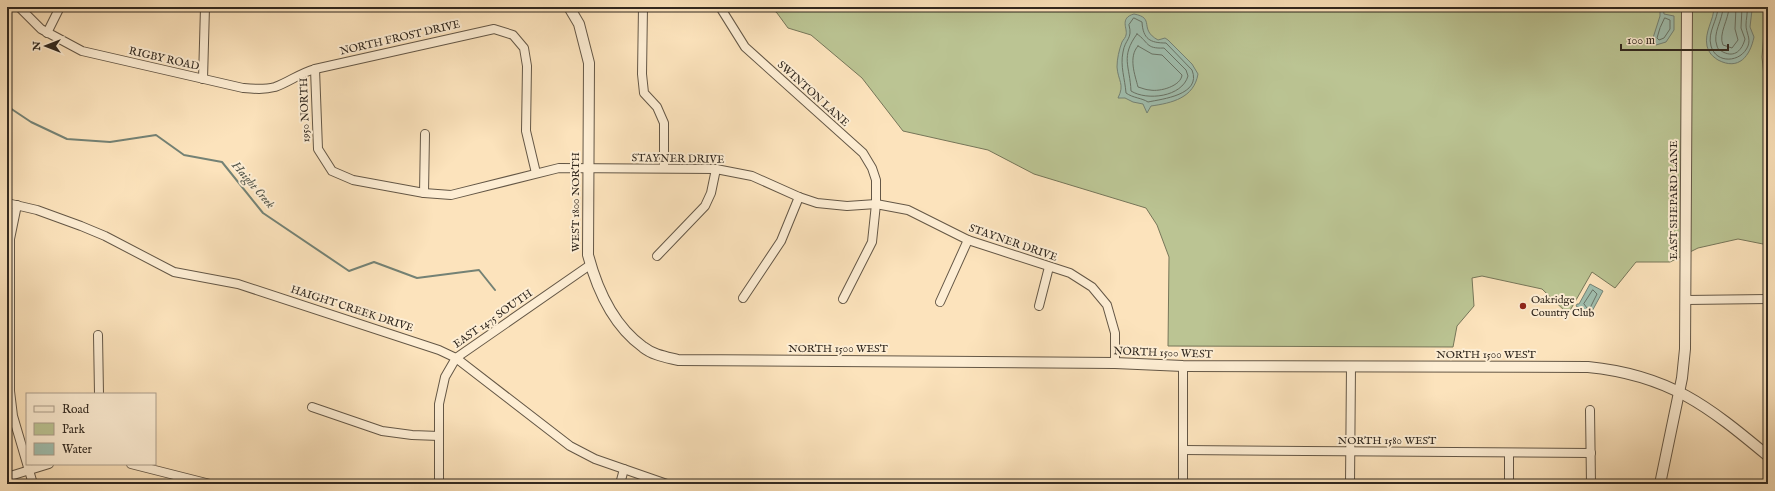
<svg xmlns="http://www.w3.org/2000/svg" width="1775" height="491" font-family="'IM FELL English',serif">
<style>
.green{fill:#bbc493;stroke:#767659}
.water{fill:#a0beae;stroke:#748275}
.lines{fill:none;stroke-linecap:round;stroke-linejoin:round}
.shore{stroke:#687366;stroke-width:1}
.stream{stroke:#748275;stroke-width:2}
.minor-casing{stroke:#645746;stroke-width:10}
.tertiary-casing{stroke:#645746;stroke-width:12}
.minor{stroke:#fdedd3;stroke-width:8}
.tertiary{stroke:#fdedd3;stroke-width:10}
.poi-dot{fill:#8f2418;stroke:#fdedd3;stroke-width:1.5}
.labels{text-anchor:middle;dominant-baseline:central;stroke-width:4;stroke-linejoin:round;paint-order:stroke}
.street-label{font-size:11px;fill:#31281f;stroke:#fdedd3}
.poi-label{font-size:11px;fill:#31281f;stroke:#fdedd3;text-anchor:start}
.water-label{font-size:12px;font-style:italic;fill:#52554a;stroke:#fdedd3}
</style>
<rect width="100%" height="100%" fill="#fce3bc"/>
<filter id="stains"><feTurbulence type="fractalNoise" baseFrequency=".005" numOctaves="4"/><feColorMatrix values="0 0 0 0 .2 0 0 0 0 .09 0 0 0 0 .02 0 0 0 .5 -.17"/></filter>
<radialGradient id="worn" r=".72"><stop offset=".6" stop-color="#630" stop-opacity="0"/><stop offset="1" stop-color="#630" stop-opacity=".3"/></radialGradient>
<polygon class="green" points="770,7 1766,7 1762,57 1768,114 1768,245 1738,239 1698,248 1670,262 1636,262 1615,288 1592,272 1568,314 1542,289 1482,276 1472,278 1474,306 1457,326 1453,347 1168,346 1169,257 1157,225 1146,208 1034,174 988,150 903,131 862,78 811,35 788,28 777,13"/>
<g class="water">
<polygon points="1660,7 1663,7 1664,14 1674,16 1674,30 1666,42 1656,45 1652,41 1660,16"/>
<path d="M1714 7H1748L1752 10 1750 27 1754 37C1750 56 1739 71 1718 60 1712 56 1709 53 1707 46 1704 32 1714 20 1714 7Z"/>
<path d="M1134 14C1156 18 1138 29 1158 40L1165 38 1168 40 1192 64 1198 74C1194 98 1172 103 1151 106L1147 113 1143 104 1133 102 1125 98H1118C1125 84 1118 81 1117 67 1117 59 1119 50 1122 42 1123 40 1126 37 1126 35 1128 29 1119 18 1134 14Z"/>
<polygon points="1590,284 1603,291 1590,315 1576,306 1577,304 1579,304"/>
</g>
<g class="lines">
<g class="shore">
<path d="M1718 7C1718 20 1707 32 1711 46 1716 64 1741 63 1748 46 1751 38 1746 33 1746 25 1746 19 1748 13 1747 7"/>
<path d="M1723 7C1723 20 1712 33 1717 46 1718 50 1720 50 1723 52 1735 58 1742 50 1745 39L1741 28 1742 7"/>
<path d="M1729 7C1729 19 1718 34 1723 45L1732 48 1738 40 1735 29 1736 7"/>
<path d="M1134 18 1142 22C1143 39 1150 43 1166 43L1192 70C1202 95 1162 99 1148 102 1142 98 1133 98 1126 93 1125 79 1120 66 1123 52 1125 39 1133 39 1129 25Z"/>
<polygon points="1665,18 1670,20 1670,29 1664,38 1659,40 1657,38 1660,28"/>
<path d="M1137 34C1149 42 1145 49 1164 48L1186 70 1188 76C1182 97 1147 101 1131 91 1130 66 1120 57 1137 34Z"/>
<path d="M1138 46 1152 54 1162 55 1182 75C1181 86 1160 92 1150 90 1146 90 1142 88 1138 87 1135 75 1128 57 1138 46Z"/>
<polygon points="1593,290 1597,294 1590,308 1587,308 1584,304"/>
</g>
<polyline class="stream" points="7,106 31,122 67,139 110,142 156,135 184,155 222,162 263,213 349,271 374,262 417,278 479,270 495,290"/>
<defs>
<g id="minor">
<path d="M19 7 41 29 82 51 243 88C254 89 264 90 275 87 289 82 300 73 315 69L494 29 513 35 524 48 527 66 526 131 536 173"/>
<polyline points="643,7 642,74 644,93 657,107 664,123 664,168"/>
<polyline points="720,7 745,47 863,153 872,168 876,180 876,204 872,242 843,299"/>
<polyline points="47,33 60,7"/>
<polyline points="315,69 318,149 332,171 353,180 424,193 451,195 559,168 716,169 752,176 799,197 817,203 847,206 876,204 908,210 968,240 1070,273 1092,287 1107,305 1115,333 1115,363"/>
<polyline points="203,79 205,7"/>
<polyline points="424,193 425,134"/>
<polyline points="7,203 37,210 81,226 105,236 174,272 238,284 439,350 456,358 570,446 595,459 667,484"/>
<polyline points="17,205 10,239 10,391 13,416 33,484"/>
<polyline points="657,256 705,206 711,193 716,169"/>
<polyline points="743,298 781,241 799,197"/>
<polyline points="1686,300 1768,299"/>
<polyline points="940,302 968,240"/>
<polyline points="1039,306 1049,267"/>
<polyline points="98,335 99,394"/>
<polyline points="1183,366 1183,484"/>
<polyline points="312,407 382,431 412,435 439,436"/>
<polyline points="1590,410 1591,484"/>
<polyline points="1183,450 1591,453"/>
<polyline points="1509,453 1509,484"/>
<polyline points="131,464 210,484"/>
<polyline points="7,477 49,464"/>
<polyline points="439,484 439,404 445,377 456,358 590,265"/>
<polyline points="620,484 624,469"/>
<polyline points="1350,484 1351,366"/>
</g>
<g id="tertiary">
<path d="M569 7 579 24 589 63 588 255C597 289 614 326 643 347 653 355 666 357 678 360L1115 363 1183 366 1588 367C1669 375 1708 406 1768 456"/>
<polyline points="1660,484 1682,378 1685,349 1687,7"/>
</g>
</defs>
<use href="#minor" class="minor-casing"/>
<use href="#tertiary" class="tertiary-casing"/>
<use href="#minor" class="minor"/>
<use href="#tertiary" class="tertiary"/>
</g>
<circle class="poi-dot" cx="1523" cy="306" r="4"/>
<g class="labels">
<g class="street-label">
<text transform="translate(400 38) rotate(-13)">NORTH FROST DRIVE</text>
<text transform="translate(164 59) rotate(13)">RIGBY ROAD</text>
<text transform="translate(813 94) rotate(42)">SWINTON LANE</text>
<text transform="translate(305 110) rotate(-92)">1950 NORTH</text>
<text transform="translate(678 159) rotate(1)">STAYNER DRIVE</text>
<text transform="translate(1674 200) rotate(-90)">EAST SHEPARD LANE</text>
<text transform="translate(576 202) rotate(-90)">WEST 1800 NORTH</text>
<text transform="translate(1013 243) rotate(19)">STAYNER DRIVE</text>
<text transform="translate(352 309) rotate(18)">HAIGHT CREEK DRIVE</text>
<text transform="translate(493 319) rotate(-35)">EAST 1475 SOUTH</text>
<text x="838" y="349">NORTH 1500 WEST</text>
<text transform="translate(1163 353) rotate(2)">NORTH 1500 WEST</text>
<text x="1486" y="355">NORTH 1500 WEST</text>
<text x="1387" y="441">NORTH 1580 WEST</text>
</g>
<g class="poi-label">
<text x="1531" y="300">Oakridge<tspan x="1531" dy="13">Country Club</tspan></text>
</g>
<g class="water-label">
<text transform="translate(253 185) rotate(49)">Haight Creek</text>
</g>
</g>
<rect width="1775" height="491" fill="none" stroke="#fce3bc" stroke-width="24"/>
<rect x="8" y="8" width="1759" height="475" fill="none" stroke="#31281f" stroke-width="2"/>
<rect x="12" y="12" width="1751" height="467" fill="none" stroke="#31281f"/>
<rect x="26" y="393" width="130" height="72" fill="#fdedd3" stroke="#ab9e8b"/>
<rect x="34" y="406" width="20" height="6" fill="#fdedd3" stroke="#ab9e8b"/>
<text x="62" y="413" font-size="12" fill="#31281f">Road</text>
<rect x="34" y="423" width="20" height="12" fill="#bbc493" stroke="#ab9e8b"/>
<text x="62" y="433" font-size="12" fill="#31281f">Park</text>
<rect x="34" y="443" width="20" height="12" fill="#a0beae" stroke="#ab9e8b"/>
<text x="62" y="453" font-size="12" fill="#31281f">Water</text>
<g transform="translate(46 46) rotate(270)" stroke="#fdedd3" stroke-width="3" paint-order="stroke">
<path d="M0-3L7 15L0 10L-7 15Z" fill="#31281f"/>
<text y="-6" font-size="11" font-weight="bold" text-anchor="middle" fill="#31281f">N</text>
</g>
<path d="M1621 44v6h107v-6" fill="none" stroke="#31281f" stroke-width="2"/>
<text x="1627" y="44" font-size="12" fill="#31281f" stroke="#fdedd3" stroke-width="3" paint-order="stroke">100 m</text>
<rect width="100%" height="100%" filter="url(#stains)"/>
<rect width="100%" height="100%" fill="url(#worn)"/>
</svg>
